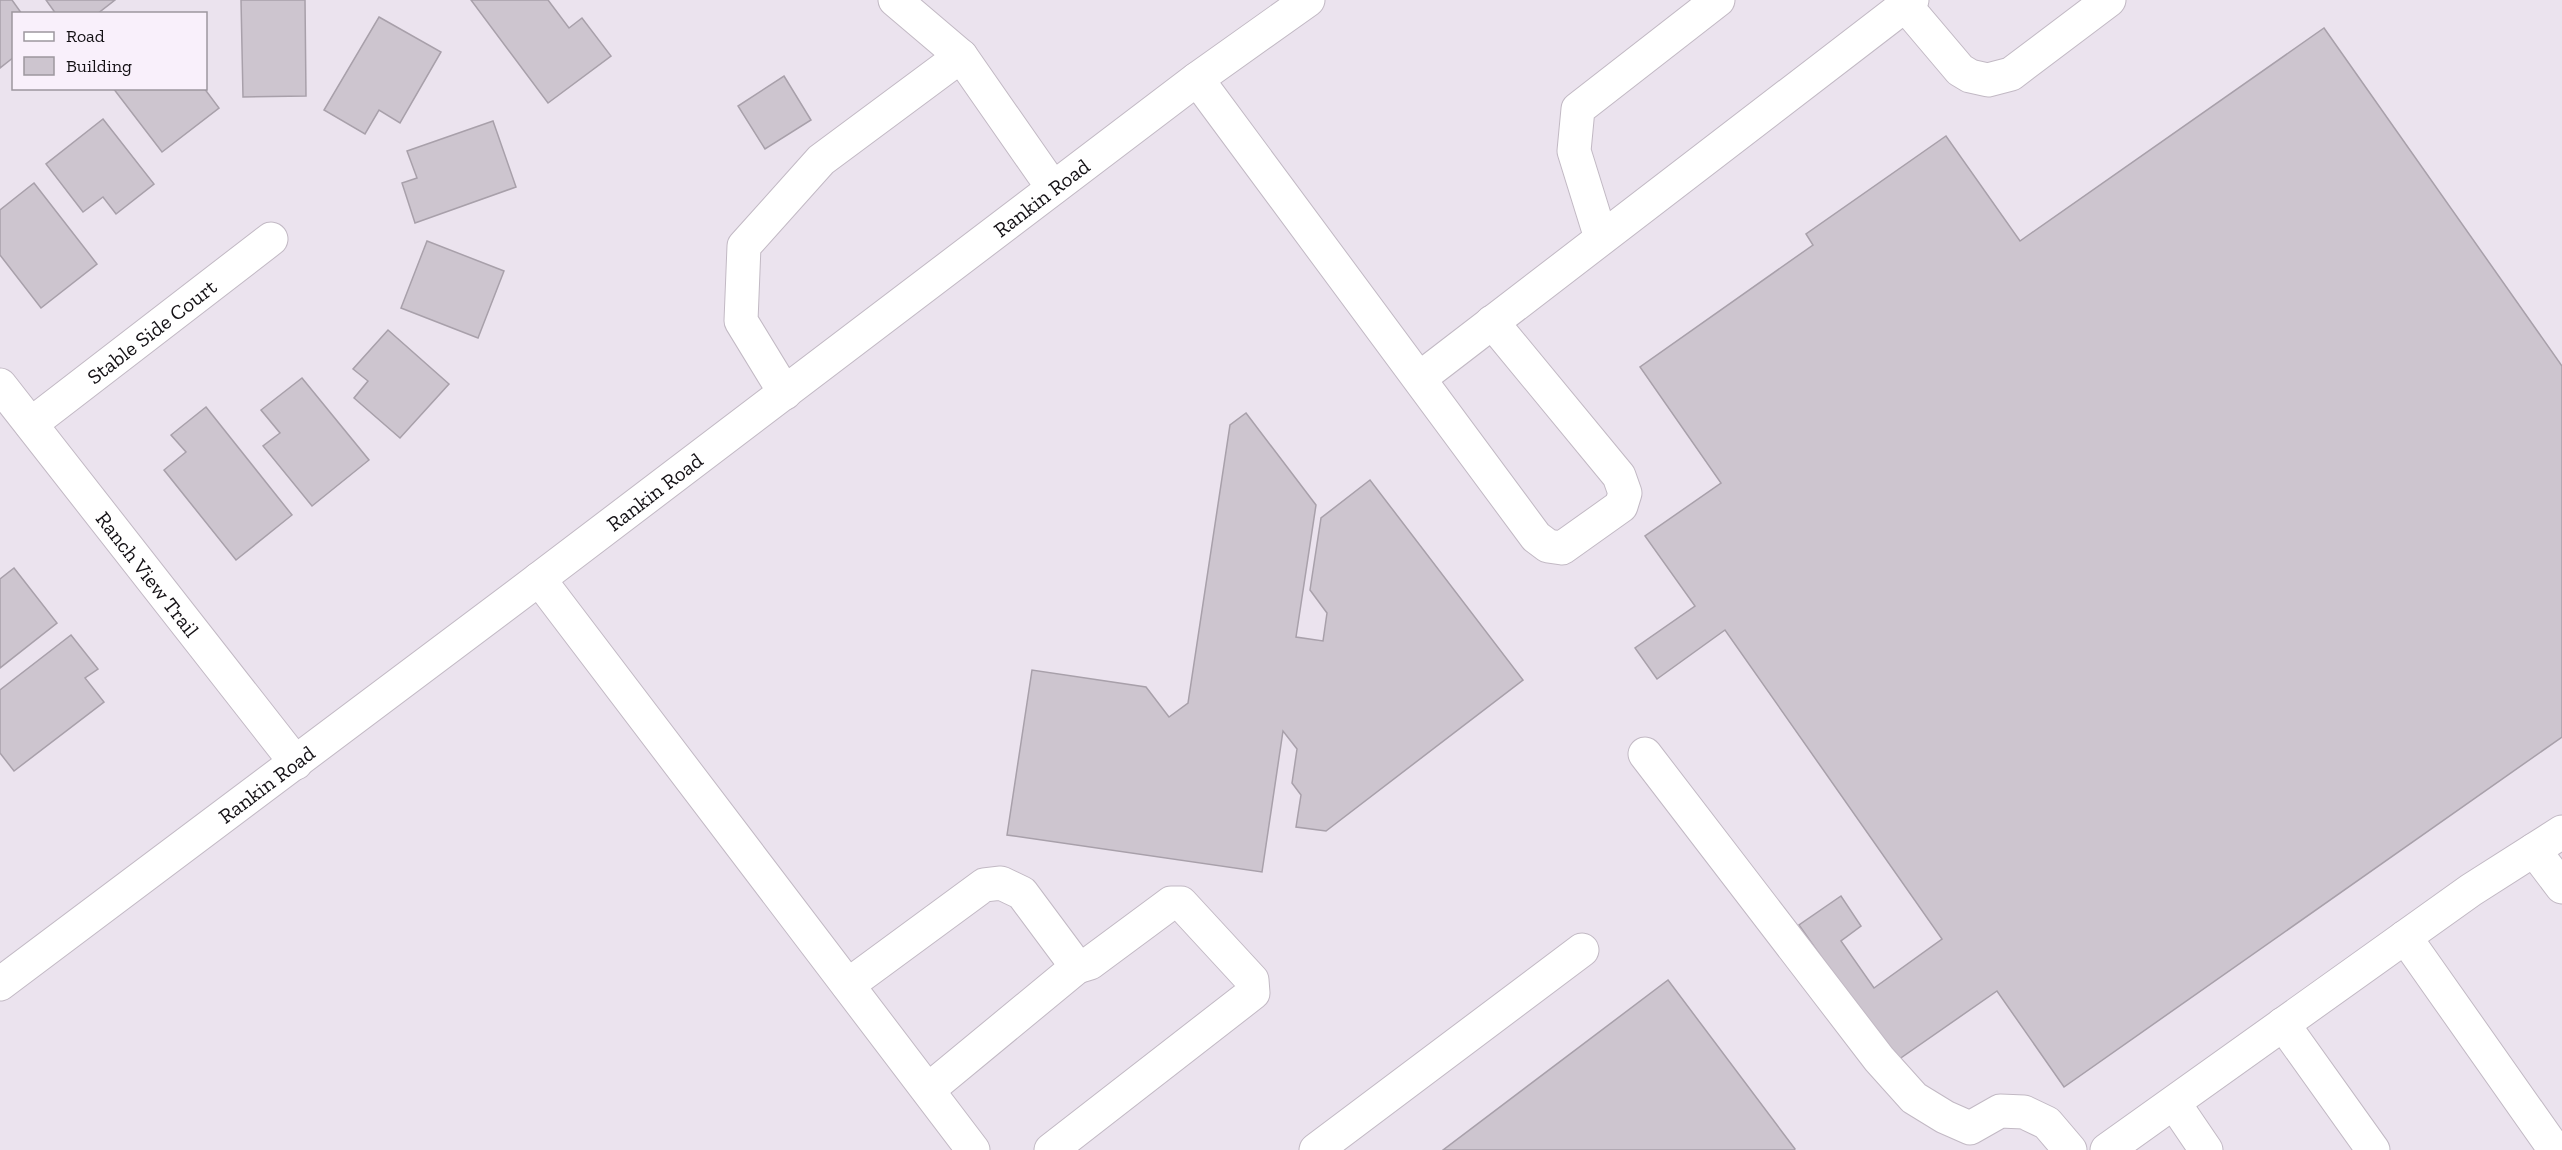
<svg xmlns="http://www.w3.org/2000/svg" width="2562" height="1150" font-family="'Zilla Slab',serif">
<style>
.building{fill:#cdc5cf;stroke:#a8a0aa;stroke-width:1.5}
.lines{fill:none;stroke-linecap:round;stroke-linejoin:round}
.minor-casing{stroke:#c2b9c4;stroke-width:35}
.major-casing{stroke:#c2b9c4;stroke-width:35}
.minor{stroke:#fff;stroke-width:33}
.major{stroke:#fff;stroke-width:33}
.labels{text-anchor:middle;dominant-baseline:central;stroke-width:6;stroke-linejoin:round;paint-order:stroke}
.street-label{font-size:21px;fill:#141115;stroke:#f9f0fb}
</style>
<rect width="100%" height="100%" fill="#ebe3ee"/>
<g class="building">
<polygon points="0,0 12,0 22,14 14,14 14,57 0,68"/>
<polygon points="46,0 115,0 97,14 56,14"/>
<polygon points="241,0 305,0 306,96 243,97"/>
<polygon points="471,0 548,0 569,28 582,18 611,56 548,103"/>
<polygon points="379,17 441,52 400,123 379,110 365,134 324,110"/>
<polygon points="2324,28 2562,366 2562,737 2064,1087 1997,991 1895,1062 1799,925 1841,896 1861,926 1841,941 1874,988 1942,939 1725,630 1657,679 1635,648 1695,606 1645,536 1721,483 1640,367 1813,245 1806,234 1946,136 2020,241"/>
<polygon points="784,76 811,120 765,149 738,106"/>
<polygon points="113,88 204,88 219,108 162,152"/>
<polygon points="103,119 154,184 116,214 103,197 83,212 46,164"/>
<polygon points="493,121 516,187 415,223 402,183 417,178 407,151"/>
<polygon points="34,183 97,264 41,308 0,255 0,210"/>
<polygon points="427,241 504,271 478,338 401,308"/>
<polygon points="388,330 449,384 400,438 354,398 368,381 353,369"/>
<polygon points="302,378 369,460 312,506 263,446 280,433 261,410"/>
<polygon points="206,407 292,515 236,560 164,470 186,452 171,435"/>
<polygon points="1246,413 1316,505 1296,637 1323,641 1327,613 1310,590 1321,518 1370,480 1523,680 1326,831 1296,827 1301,795 1292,783 1297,749 1283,731 1262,872 1007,835 1032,670 1146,687 1169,717 1188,703 1230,425"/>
<polygon points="14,568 57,623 0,668 0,579"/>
<polygon points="71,635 98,669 85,678 104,702 14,771 0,753 0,690"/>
<polygon points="1668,980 1795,1149 1794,1150 1443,1150"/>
</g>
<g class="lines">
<defs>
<g id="minor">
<polyline points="895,0 961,56 1053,188"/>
<polyline points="1905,5 1960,70 1970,76 1988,80 2011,74 2109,0"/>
<polyline points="1197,79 1536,537 1548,546 1562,548 1621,506 1625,493 1619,476 1492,322"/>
<polyline points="1601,238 1574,151 1578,109 1718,0"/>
<polyline points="1420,378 1912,0"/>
<path id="s1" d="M0 385 296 763"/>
<polyline points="785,393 741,321 744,246 821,160 961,56"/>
<path id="s2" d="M31 424 271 239"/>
<polyline points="539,579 973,1150"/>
<polyline points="1645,754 1879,1059 1914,1098 1945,1117 1970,1128 2000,1111 2024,1112 2047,1123 2070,1150"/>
<polyline points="2534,850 2562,887"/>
<polyline points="2405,937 2555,1150"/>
<polyline points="848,985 984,885 1001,883 1022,893 1077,967 1090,963 1171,903 1181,903 1252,980 1253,993 1051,1150"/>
<polyline points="2283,1024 2373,1150"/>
<polyline points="928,1090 1077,967"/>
<polyline points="2174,1103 2206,1150"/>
<polyline points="1316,1150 1582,950"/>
<polyline points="2107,1150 2471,890 2562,832"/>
</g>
<g id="major">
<path id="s3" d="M0 984 539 579 1197 79 1308 0"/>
</g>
</defs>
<use href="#minor" class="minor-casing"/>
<use href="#major" class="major-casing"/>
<use href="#minor" class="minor"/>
<use href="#major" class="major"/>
</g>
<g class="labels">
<g class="street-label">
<text stroke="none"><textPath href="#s3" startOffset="1305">Rankin Road</textPath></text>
<text stroke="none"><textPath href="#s2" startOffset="152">Stable Side Court</textPath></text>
<text stroke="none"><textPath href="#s3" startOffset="819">Rankin Road</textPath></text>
<text stroke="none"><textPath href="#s1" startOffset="240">Ranch View Trail</textPath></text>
<text stroke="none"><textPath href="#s3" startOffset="333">Rankin Road</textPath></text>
</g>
</g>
<rect x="12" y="12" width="195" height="78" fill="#f9f0fb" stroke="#9d979f" stroke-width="1.5"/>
<rect x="24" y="32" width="30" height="9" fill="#ffffff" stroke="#9d979f" stroke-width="1.5"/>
<text x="66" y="42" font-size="18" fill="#141115">Road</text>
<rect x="24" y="57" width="30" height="18" fill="#cdc5cf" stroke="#9d979f" stroke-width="1.5"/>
<text x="66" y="72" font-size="18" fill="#141115">Building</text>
</svg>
